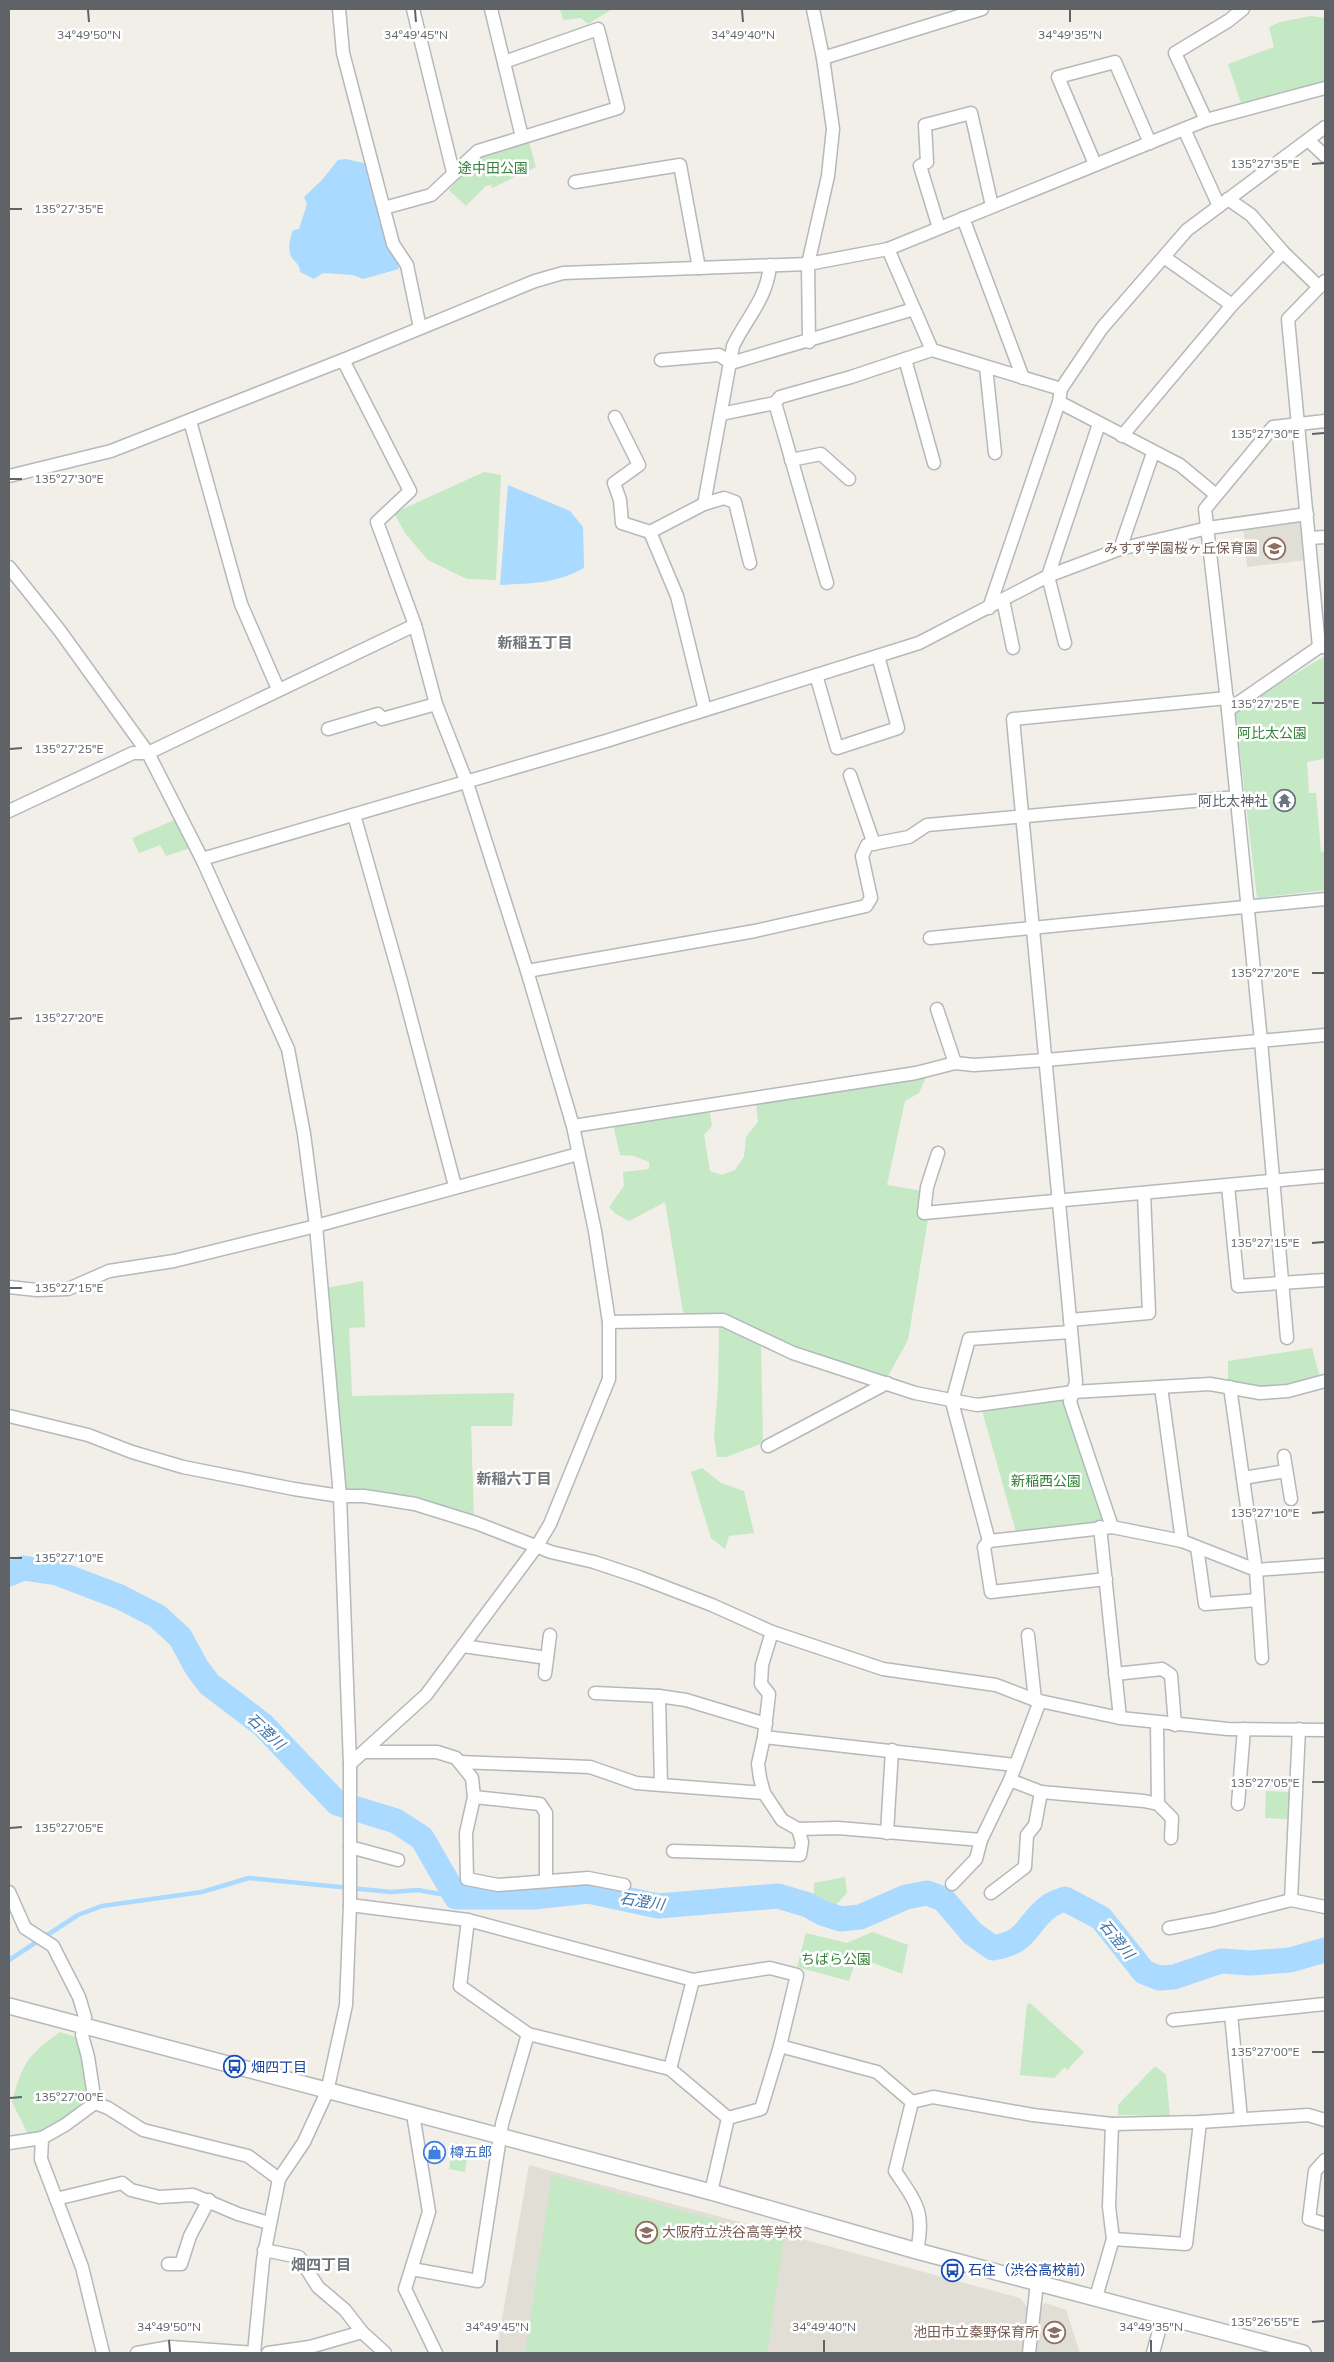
<svg xmlns="http://www.w3.org/2000/svg" width="1334" height="2362" font-family="Mulish,'Noto Sans JP',sans-serif">
<style>
.education{fill:#e1ded6}
.green{fill:#c5e8c5}
.water{fill:#aadaff}
.lines{fill:none;stroke-linecap:round;stroke-linejoin:round}
.stream{stroke:#aadaff;stroke-width:4.5}
.river{stroke:#aadaff;stroke-width:25}
.minor-casing{stroke:#b5b8bc;stroke-width:15}
.tertiary-casing{stroke:#b5b8bc;stroke-width:18}
.minor{stroke:#fff;stroke-width:12}
.tertiary{stroke:#fff;stroke-width:15}
.ticks{fill:none;stroke:#5f6368;stroke-width:2}
.labels{text-anchor:middle;dominant-baseline:central;stroke-width:5;stroke-linejoin:round;paint-order:stroke}
.park-label{font-size:14px;fill:#348238;stroke:#fff}
.education-label{font-size:14px;fill:#785e54;stroke:#fff;text-anchor:end}
.worship-label{font-size:14px;fill:#5b616d;stroke:#fff;text-anchor:end}
.transit-label{font-size:14px;fill:#164399;stroke:#fff;text-anchor:start}
.shop-label{font-size:14px;fill:#366cbe;stroke:#fff;text-anchor:start}
.neighbourhood-label{font-size:15px;font-weight:bold;fill:#70757a;stroke:#fff}
.water-label{font-size:15px;font-style:italic;fill:#4174aa;stroke:#fff}
.ticks-label{font-size:12px;text-anchor:middle;fill:#5f6368;stroke:#fff;stroke-width:5;stroke-linejoin:round;paint-order:stroke}
</style>
<rect width="100%" height="100%" fill="#f1efe8"/>
<g class="education">
<polygon points="1298,520 1303,525 1307,560 1247,567 1243,526"/>
<polygon points="529,2165 1020,2298 1028,2308 1022,2353 496,2353"/>
<polygon points="1045,2303 1066,2310 1080,2353 1035,2353 1040,2306"/>
</g>
<g class="green">
<polygon points="560,9 612,9 588,24 581,18 563,20"/>
<polygon points="1311,16 1325,18 1325,81 1241,103 1228,64 1274,47 1269,27 1280,22"/>
<polygon points="528,139 536,167 492,188 491,185 486,186 466,206 449,190 478,155"/>
<polygon points="484,472 501,475 496,580 467,579 428,560 405,533 394,513"/>
<polygon points="1325,656 1325,756 1323,759 1307,762 1309,793 1316,793 1321,852 1325,851 1325,890 1257,898 1235,710"/>
<polygon points="177,819 190,848 166,856 160,845 139,853 132,838"/>
<polygon points="927,1075 919,1093 905,1101 887,1185 923,1191 919,1218 928,1219 908,1340 888,1376 795,1350 723,1316 684,1318 665,1202 629,1221 616,1214 609,1207 624,1186 623,1172 649,1169 649,1162 634,1156 620,1155 613,1124 709,1107 712,1126 704,1135 710,1171 722,1175 735,1170 744,1157 746,1137 758,1122 756,1103"/>
<polygon points="363,1281 365,1327 349,1328 352,1396 514,1393 512,1426 471,1426 474,1519 344,1493 326,1288"/>
<polygon points="719,1326 761,1343 763,1443 726,1457 717,1457 714,1438 718,1386"/>
<polygon points="1312,1348 1321,1381 1260,1391 1228,1384 1228,1361"/>
<polygon points="1063,1398 1103,1518 1100,1523 1016,1532 982,1410"/>
<polygon points="702,1468 721,1483 744,1491 754,1533 729,1536 725,1549 711,1538 691,1472"/>
<polygon points="1266,1791 1290,1792 1288,1819 1265,1818"/>
<polygon points="845,1877 847,1893 833,1908 814,1902 814,1883"/>
<polygon points="872,1932 908,1945 902,1974 857,1957 849,1981 797,1967 806,1933 847,1943"/>
<polygon points="1030,2003 1084,2052 1067,2070 1065,2067 1054,2078 1020,2075 1027,2004"/>
<path d="M60 2032 79 2038 88 2101C71 2116 51 2132 28 2134L12 2102C22 2063 28 2055 60 2032Z"/>
<polygon points="1155,2066 1166,2075 1170,2116 1118,2115 1118,2105"/>
<polygon points="453,2142 478,2149 476,2159 467,2157 465,2172 449,2169"/>
<polygon points="552,2175 784,2239 767,2353 525,2353"/>
</g>
<g class="water">
<path d="M346 159 368 164 399 269 363 279 353 275 323 273 314 279 300 272C300 265 296 263 292 258 287 251 290 238 293 230L299 229 307 204 304 197 322 180 338 160Z"/>
<path d="M508 485 570 511 583 527 584 568C555 584 533 583 500 585Z"/>
</g>
<g class="lines">
<polyline class="stream" points="9,1960 78,1915 102,1906 202,1892 249,1878 391,1892 418,1890 456,1897"/>
<path class="river" d="M9 1574 23 1568 57 1573 120 1597 157 1616 180 1637 197 1668 209 1684 263 1725 337 1803 396 1821 422 1838 456 1897H534L588 1891 658 1906 778 1896 808 1905 822 1913 841 1919 860 1917 906 1897 927 1893 943 1899 972 1933 993 1948C1029 1942 1025 1925 1048 1907 1053 1903 1060 1901 1065 1899L1101 1918 1144 1972 1159 1978 1174 1977 1221 1961 1250 1963 1290 1960 1325 1950"/>
<defs>
<g id="minor">
<polyline points="339,9 343,53 393,244 407,265 420,328"/>
<polyline points="413,9 453,172"/>
<polyline points="491,9 522,137"/>
<polyline points="823,58 982,9"/>
<polyline points="1206,120 1175,53 1228,21 1243,9"/>
<polyline points="1184,129 1219,206"/>
<polyline points="1308,140 1325,156"/>
<polyline points="1095,164 1058,77 1115,62 1150,143"/>
<polyline points="575,182 680,165 699,268"/>
<polyline points="1228,199 1251,215 1283,252 1319,287"/>
<polyline points="384,208 431,195 478,151 618,108 598,29 504,62"/>
<polyline points="963,218 1023,378"/>
<polyline points="939,228 920,166 927,162 925,125 971,113 992,206"/>
<polyline points="888,249 932,350 1061,389"/>
<polyline points="1164,257 1232,305"/>
<polyline points="809,342 808,264 828,176 833,129 823,58 813,9"/>
<polyline points="905,359 934,463"/>
<polyline points="343,360 410,491 377,522 415,625 436,704 467,783 527,971 573,1126 595,1231 609,1322 609,1379 550,1524 537,1546 426,1695 350,1764"/>
<polyline points="661,360 719,355 731,363 914,309"/>
<polyline points="986,367 995,453"/>
<polyline points="1059,402 1180,465 1215,494"/>
<polyline points="775,403 827,583"/>
<polyline points="721,414 775,403 780,397 851,377 932,350"/>
<polyline points="615,417 639,465 614,483 620,500 622,523 650,532 677,596 705,710"/>
<polyline points="190,421 241,604 278,689"/>
<polyline points="1122,436 1232,305 1283,252"/>
<polyline points="791,460 821,454 849,479"/>
<polyline points="9,476 111,451 343,360 535,281 563,273 808,264 888,249 1206,120 1325,88"/>
<path d="M704 504 733 346C747 317 767 299 770 265"/>
<polyline points="650,532 704,504 724,498 735,502 750,563"/>
<polyline points="1309,538 1325,537"/>
<polyline points="1120,549 1153,453"/>
<polyline points="9,567 60,631 148,753 202,859 288,1049 304,1134 316,1226 340,1496 350,1764 350,1905 346,2005 327,2092 304,2142 279,2179 263,2260 254,2353"/>
<polyline points="1003,600 1013,648"/>
<polyline points="989,608 1059,402 1061,389 1102,328 1187,230 1325,127"/>
<polyline points="1065,643 1048,576 1099,424"/>
<polyline points="1319,647 1288,319 1325,281"/>
<polyline points="816,675 837,748 898,728 878,656"/>
<polyline points="1228,710 1319,647 1325,647"/>
<polyline points="328,729 378,714 382,719 436,704"/>
<polyline points="850,775 874,844"/>
<polyline points="9,811 133,753 148,753 415,625"/>
<polyline points="354,815 401,981 455,1186"/>
<polyline points="202,859 606,741 919,643 1048,576 1120,549 1208,528 1307,514"/>
<polyline points="930,938 1325,899"/>
<polyline points="527,971 755,931 866,906 871,898 862,856 867,845 909,837 927,825 1237,797"/>
<polyline points="937,1009 955,1063"/>
<polyline points="573,1126 916,1073 955,1063 974,1065 1046,1060 1325,1035"/>
<polyline points="938,1153 927,1187 924,1213 1325,1176"/>
<polyline points="1228,1186 1238,1286 1325,1280"/>
<polyline points="9,1287 37,1290 68,1289 109,1271 174,1261 316,1226 578,1154"/>
<polyline points="1070,1320 1149,1313 1144,1193"/>
<polyline points="609,1322 723,1320 793,1353 915,1393 977,1405 1073,1392 1210,1384 1260,1393 1288,1391 1325,1381"/>
<polyline points="1287,1338 1261,1041 1228,710 1205,509 1273,427 1325,421"/>
<polyline points="1161,1387 1182,1541"/>
<polyline points="1230,1387 1256,1570 1262,1658"/>
<polyline points="9,1416 88,1435 132,1452 183,1467 294,1489 340,1496 364,1496 415,1504 476,1523 551,1552 594,1562 639,1577 712,1605 772,1632 883,1669 996,1685 1035,1700 1120,1718 1228,1729 1325,1730"/>
<polyline points="768,1446 887,1383"/>
<polyline points="1284,1456 1291,1499"/>
<polyline points="1243,1478 1286,1471"/>
<polyline points="1100,1527 1120,1718"/>
<polyline points="1112,1527 1070,1402 1076,1382 1013,719 1227,698"/>
<polyline points="989,1541 952,1402 969,1339 1071,1332"/>
<polyline points="1197,1547 1205,1604 1258,1600"/>
<polyline points="1106,1579 991,1592 984,1547 989,1541 1112,1527 1182,1541 1256,1570 1325,1565"/>
<polyline points="1028,1635 1035,1700"/>
<polyline points="463,1646 547,1658"/>
<polyline points="545,1674 550,1635"/>
<polyline points="1115,1674 1162,1669 1171,1675 1175,1725"/>
<polyline points="595,1693 659,1696 686,1700 766,1724"/>
<polyline points="659,1696 661,1785"/>
<polyline points="1157,1722 1158,1804"/>
<polyline points="1299,1729 1291,1900 1325,1907"/>
<polyline points="764,1737 1015,1765"/>
<polyline points="366,1752 437,1752 456,1758 472,1778 474,1797 466,1833 467,1879 498,1885 588,1878 624,1885"/>
<polyline points="459,1762 590,1767 636,1783 764,1793"/>
<polyline points="1010,1780 1041,1792 1144,1801 1158,1804 1172,1818 1171,1838"/>
<polyline points="474,1797 540,1804 546,1813 546,1879"/>
<polyline points="1238,1804 1244,1729"/>
<polyline points="798,1829 838,1828 981,1840 1010,1780 1040,1701"/>
<polyline points="887,1833 892,1750"/>
<polyline points="350,1847 398,1860"/>
<polyline points="673,1851 800,1855 802,1842 798,1829 782,1820 764,1793 760,1778 758,1764 764,1737 769,1694 761,1684 762,1665 772,1632"/>
<polyline points="952,1884 976,1859 981,1840"/>
<polyline points="9,1892 25,1928 53,1946 79,1997 85,2017 82,2035 88,2057 95,2103"/>
<polyline points="991,1893 1025,1867 1027,1835 1035,1825 1041,1792"/>
<path d="M350 1905 468 1920 693 1980 770 1968 797 1975 780 2046 877 2072 912 2102 895 2171C917 2204 925 2211 917 2251"/>
<polyline points="468,1920 460,1986 528,2034 670,2069 728,2118"/>
<polyline points="1169,1928 1213,1920 1291,1900"/>
<polyline points="1231,2014 1241,2119"/>
<polyline points="1173,2020 1325,2004"/>
<polyline points="670,2069 693,1980"/>
<polyline points="912,2102 933,2097 1033,2115 1112,2124 1200,2122 1308,2115 1325,2120"/>
<polyline points="413,2114 429,2212 405,2289 436,2353"/>
<polyline points="9,2143 42,2138"/>
<polyline points="1325,2160 1315,2171 1309,2219 1325,2224"/>
<polyline points="711,2192 728,2118 761,2109 780,2046"/>
<polyline points="56,2199 122,2183 131,2190 159,2197 193,2195 238,2214 269,2223"/>
<polyline points="1113,2239 1186,2244 1200,2122"/>
<polyline points="264,2250 299,2257 318,2287 345,2310 362,2332 385,2353"/>
<polyline points="168,2264 181,2264 190,2236 209,2200"/>
<polyline points="412,2269 478,2281 502,2124 528,2034"/>
<polyline points="1096,2297 1113,2239 1109,2207 1112,2124"/>
<polyline points="103,2353 82,2267 41,2159 42,2138 65,2125 95,2103 108,2108 143,2130 248,2156 279,2179"/>
<polyline points="137,2353 170,2347 255,2353"/>
<polyline points="268,2353 310,2347 362,2332"/>
<polyline points="1029,2353 1037,2283"/>
<polyline points="1153,2353 1163,2316"/>
</g>
<polyline id="tertiary" points="9,2006 711,2192 917,2251 1303,2353"/>
</defs>
<use href="#minor" class="minor-casing"/>
<use href="#tertiary" class="tertiary-casing"/>
<use href="#minor" class="minor"/>
<use href="#tertiary" class="tertiary"/>
</g>
<path class="ticks" d="M88 10 89 22M415 10 416 22M742 10 743 22M1070 10V22M1312 164 1324 163M10 209H22M1312 434 1324 433M10 479H22M1312 703H1324M10 749 22 748M1312 973H1324M10 1019 22 1018M1312 1243 1324 1242M10 1288H22M1312 1513 1324 1512M10 1558H22M1312 1782H1324M10 1828 22 1827M1312 2052H1324M10 2098 22 2097M1312 2322 1324 2321M169 2340 170 2352M497 2340V2352M824 2340V2352M1151 2340V2352"/>
<defs>
<symbol id="school-ring" viewBox="-11 -11 22 22"><circle r="9.5" fill="#fff" stroke="#8d6e63" stroke-width="1.5"/><path d="M0-5L7-2L0 1L-7-2ZM-4 1L0 2.5L4 1V4Q0 6-4 4Z" fill="#8d6e63"/></symbol>
<symbol id="temple-ring" viewBox="-11 -11 22 22"><circle r="9.5" fill="#fff" stroke="#6b7280" stroke-width="1.5"/><path d="M0-6L5-2H3V0L6.5 2.5H4V6H1.5V3h-3V6H-4V2.5H-6.5L-3 0V-2H-5Z" fill="#6b7280"/></symbol>
<symbol id="bus-ring" viewBox="-11 -11 22 22"><circle r="9.5" fill="#fff" stroke="#1a4fb4" stroke-width="1.5"/><path d="M-5-6H5V4H4V6H2V4H-2V6H-4V4H-5ZM-3.5-4V0h7V-4ZM-3.5 1.2v1.5H-2V1.2ZM2 1.2v1.5H3.5V1.2Z" fill="#1a4fb4"/></symbol>
<symbol id="shop-ring" viewBox="-11 -11 22 22"><circle r="9.5" fill="#fff" stroke="#3f7fe0" stroke-width="1.5"/><path d="M-5-2.5h2.3a2.7 3.5 0 0 1 5.4 0H5L5.5 6h-11ZM-1.5-2.5h3a1.5 2.3 0 0 0-3 0Z" fill="#3f7fe0"/></symbol>
</defs>
<g fill-rule="evenodd">
<use href="#school-ring" x="1262" y="536" width="25" height="25"/>
<use href="#temple-ring" x="1272" y="788" width="25" height="25"/>
<use href="#bus-ring" x="222" y="2054" width="25" height="25"/>
<use href="#shop-ring" x="422" y="2140" width="25" height="25"/>
<use href="#school-ring" x="634" y="2220" width="25" height="25"/>
<use href="#bus-ring" x="940" y="2258" width="25" height="25"/>
<use href="#school-ring" x="1042" y="2320" width="25" height="25"/>
</g>
<g class="labels">
<g class="park-label">
<text x="493" y="168">途中田公園</text>
<text x="1272" y="733">阿比太公園</text>
<text x="1046" y="1481">新稲西公園</text>
<text x="836" y="1959">ちばら公園</text>
</g>
<g class="education-label">
<text x="1258" y="548">みすず学園桜ヶ丘保育園</text>
<text x="662" y="2232" text-anchor="start">大阪府立渋谷高等学校</text>
<text x="1039" y="2332">池田市立秦野保育所</text>
</g>
<g class="worship-label">
<text x="1268" y="801">阿比太神社</text>
</g>
<g class="transit-label">
<text x="251" y="2067">畑四丁目</text>
<text x="968" y="2270">石住（渋谷高校前）</text>
</g>
<g class="shop-label">
<text x="450" y="2152">樽五郎</text>
</g>
<g class="neighbourhood-label">
<text x="535" y="642">新稲五丁目</text>
<text x="514" y="1478">新稲六丁目</text>
<text x="321" y="2264">畑四丁目</text>
</g>
<g class="water-label">
<text transform="translate(266 1731) rotate(43)">石澄川</text>
<text transform="translate(642 1901) rotate(9)">石澄川</text>
<text transform="translate(1117 1939) rotate(51)">石澄川</text>
</g>
</g>
<g class="ticks-label">
<text x="89" y="39">34°49'50"N</text>
<text x="416" y="39">34°49'45"N</text>
<text x="743" y="39">34°49'40"N</text>
<text x="1070" y="39">34°49'35"N</text>
<text x="1265" y="168">135°27'35"E</text>
<text x="69" y="213">135°27'35"E</text>
<text x="1265" y="438">135°27'30"E</text>
<text x="69" y="483">135°27'30"E</text>
<text x="1265" y="708">135°27'25"E</text>
<text x="69" y="753">135°27'25"E</text>
<text x="1265" y="977">135°27'20"E</text>
<text x="69" y="1022">135°27'20"E</text>
<text x="1265" y="1247">135°27'15"E</text>
<text x="69" y="1292">135°27'15"E</text>
<text x="1265" y="1517">135°27'10"E</text>
<text x="69" y="1562">135°27'10"E</text>
<text x="1265" y="1787">135°27'05"E</text>
<text x="69" y="1832">135°27'05"E</text>
<text x="1265" y="2056">135°27'00"E</text>
<text x="69" y="2101">135°27'00"E</text>
<text x="1265" y="2326">135°26'55"E</text>
<text x="169" y="2331">34°49'50"N</text>
<text x="497" y="2331">34°49'45"N</text>
<text x="824" y="2331">34°49'40"N</text>
<text x="1151" y="2331">34°49'35"N</text>
</g>
<rect width="1334" height="2362" fill="none" stroke="#5f6368" stroke-width="20"/>
</svg>
